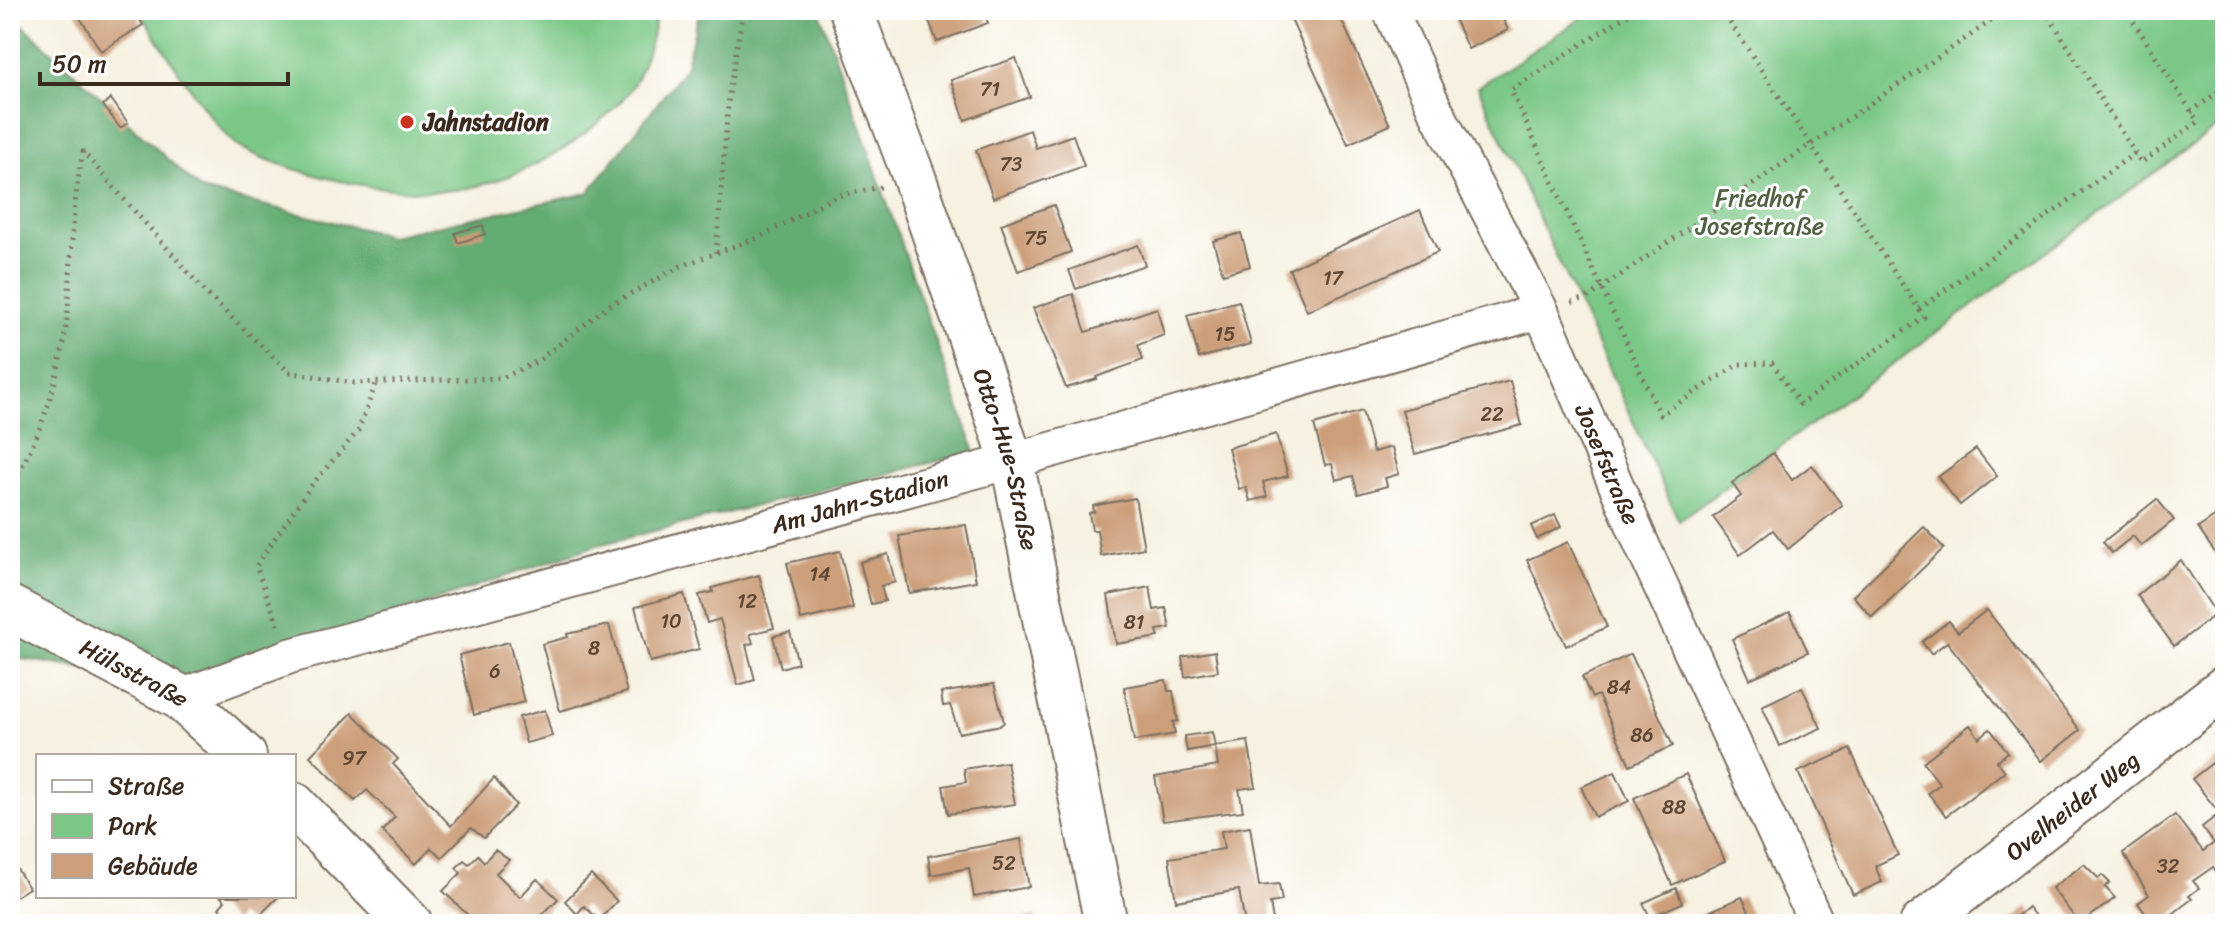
<svg xmlns="http://www.w3.org/2000/svg" width="2235" height="934" font-family="Sriracha,sans-serif">
<style>
.green{fill:#7ac786;stroke:#5a7852;stroke-width:2}
.forest{fill:#63ac73;stroke:#4f6b48;stroke-width:2}
.building{fill:#cc9e79}
.lines{fill:none;stroke-linecap:round;stroke-linejoin:round}
.minor-casing{stroke:#7c7062;stroke-width:38}
.tertiary-casing{stroke:#7c7062;stroke-width:46}
.secondary-casing{stroke:#7c7062;stroke-width:48}
.path{stroke:#7c7062;stroke-width:5;stroke-dasharray:2 6;stroke-linecap:butt}
.minor{stroke:#fff;stroke-width:34}
.tertiary{stroke:#fff;stroke-width:42}
.secondary{stroke:#fff;stroke-width:44}
.poi-dot{fill:#c8321e;stroke:#fff;stroke-width:3}
.labels{text-anchor:middle;dominant-baseline:central;stroke-width:6;stroke-linejoin:round;paint-order:stroke}
.number-label{font-size:20px;fill:#5f4735}
.poi-label{font-size:24px;font-weight:bold;fill:#3b2a1e;stroke:#fff;text-anchor:start}
.park-label{font-size:24px;fill:#516142;stroke:#fff}
.street-label{font-size:24px;fill:#3b2a1e;stroke:#fff}
</style>
<rect width="100%" height="100%" fill="#fff"/>
<filter id="ink" filterUnits="userSpaceOnUse"><feTurbulence type="fractalNoise" baseFrequency=".0125" numOctaves="2"/><feDisplacementMap in="SourceGraphic" scale="16" xChannelSelector="R" yChannelSelector="G"/><feConvolveMatrix kernelMatrix="1 2 1 2 8 2 1 2 1" color-interpolation-filters="sRGB"/></filter>
<filter id="wash" filterUnits="userSpaceOnUse"><feTurbulence type="fractalNoise" baseFrequency=".006" numOctaves="4" result="noise"/><feDisplacementMap in="SourceGraphic" scale="32" xChannelSelector="R" yChannelSelector="G"/><feGaussianBlur stdDeviation="1.8" result="paint"/><feColorMatrix in="noise" values="0 0 0 0 0 0 0 0 0 0 0 0 0 0 0 0 0 1.4 0 .05"/><feComposite in="paint" operator="in"/></filter>
<g filter="url(#wash)">
<rect width="100%" height="100%" fill="#f6f1e0"/>
<g class="green">
<path d="M139 10H657C654 36 641 80 622 100 586 139 530 174 477 186 413 202 297 178 240 147 216 134 156 37 139 10Z"/>
<polygon points="1594,10 2225,10 2225,121 1679,521 1478,87"/>
</g>
<polygon class="forest" points="700,10 819,10 975,452 598,545 186,685 17,658 10,663 10,13 201,190 390,236 588,193 685,68"/>
<g id="blocks">
<g class="building">
<polygon points="75,10 134,10 143,25 101,51"/>
<polygon points="925,10 983,10 988,23 937,42"/>
<polygon points="1294,10 1337,10 1390,125 1348,144 1288,13"/>
<polygon points="1450,10 1499,10 1508,30 1468,49"/>
<polygon points="1016,58 1030,97 965,120 951,80"/>
<polygon points="111,99 128,123 120,128 103,105"/>
<polygon points="1030,130 1036,148 1073,135 1084,166 993,198 976,150"/>
<polygon points="1054,205 1071,252 1018,271 1001,224"/>
<polygon points="1420,210 1438,252 1307,311 1289,269"/>
<polygon points="483,225 485,234 458,243 455,233"/>
<polygon points="1241,233 1250,266 1223,274 1213,241"/>
<polygon points="1138,245 1145,265 1076,289 1069,270"/>
<polygon points="1073,294 1086,332 1157,308 1164,335 1138,345 1143,360 1096,377 1097,379 1066,388 1033,308"/>
<polygon points="1239,301 1251,344 1199,358 1187,315"/>
<polygon points="1510,381 1522,425 1415,454 1402,410"/>
<polygon points="1362,411 1373,452 1392,447 1399,474 1385,478 1387,486 1358,494 1353,476 1336,480 1332,464 1325,465 1314,425"/>
<polygon points="1276,434 1288,476 1263,482 1267,497 1250,501 1246,487 1239,489 1228,448"/>
<polygon points="1976,449 1997,476 1960,505 1938,477"/>
<polygon points="1773,453 1792,480 1812,465 1842,505 1788,549 1773,530 1740,555 1713,517 1741,496 1732,483"/>
<polygon points="1135,498 1144,548 1101,556 1097,530 1092,530 1089,513 1094,512 1093,506"/>
<polygon points="2157,499 2174,520 2141,546 2133,536 2112,553 2103,542"/>
<polygon points="2225,510 2225,567 2198,528"/>
<polygon points="1555,515 1561,527 1537,539 1531,526"/>
<polygon points="966,525 976,581 909,593 899,536"/>
<polygon points="1924,527 1944,548 1872,617 1853,596"/>
<polygon points="1568,542 1607,627 1566,646 1527,560"/>
<polygon points="840,551 853,608 801,620 787,563"/>
<polygon points="888,554 895,582 881,586 885,601 871,604 860,562"/>
<polygon points="2181,560 2216,614 2174,646 2137,595"/>
<polygon points="759,575 774,628 750,634 753,643 746,645 755,680 738,685 720,619 707,623 699,595 713,592 712,588"/>
<polygon points="1150,587 1154,610 1166,608 1170,628 1157,630 1159,637 1116,644 1108,595"/>
<polygon points="684,594 699,649 650,662 635,607"/>
<polygon points="1987,610 2080,730 2041,761 1947,642 1931,654 1922,642 1949,621 1958,632"/>
<polygon points="1790,612 1808,652 1750,679 1732,639"/>
<polygon points="609,625 627,692 560,711 542,644 568,637 567,634"/>
<polygon points="790,632 798,663 781,668 773,636"/>
<polygon points="509,642 524,702 474,715 459,655"/>
<polygon points="1215,651 1218,671 1185,677 1182,657"/>
<polygon points="1631,654 1673,746 1630,765 1598,695 1592,698 1582,677"/>
<polygon points="1166,680 1168,691 1173,691 1178,721 1173,722 1175,734 1134,741 1124,687"/>
<polygon points="994,684 1004,722 1001,725 959,733 950,705 943,706 941,693"/>
<polygon points="1802,687 1821,728 1780,746 1762,706"/>
<polygon points="545,710 552,736 526,743 519,717"/>
<polygon points="352,713 398,759 393,764 451,826 494,778 516,805 484,838 471,828 442,857 431,848 416,864 382,831 395,817 367,790 355,801 310,756"/>
<polygon points="1970,725 1979,738 1990,729 2008,752 1997,761 2005,771 1946,816 1928,793 1940,784 1923,762"/>
<polygon points="1212,732 1215,746 1187,751 1184,736"/>
<polygon points="1248,741 1256,787 1239,789 1243,811 1163,821 1155,777 1218,766 1215,746"/>
<polygon points="1850,749 1898,855 1875,866 1882,882 1853,895 1798,772"/>
<polygon points="2225,753 2225,820 2192,779"/>
<polygon points="1007,762 1015,804 948,814 943,786 966,782 964,769"/>
<polygon points="1615,772 1629,801 1595,817 1581,787"/>
<polygon points="1686,774 1725,861 1672,885 1634,798"/>
<polygon points="2175,815 2203,851 2214,843 2202,827 2215,817 2225,832 2225,872 2220,876 2213,867 2193,881 2199,888 2189,896 2192,899 2166,919 2170,924 2153,924 2138,903 2149,895 2123,853"/>
<polygon points="1250,826 1259,886 1279,884 1282,901 1270,903 1273,921 1245,924 1239,890 1176,901 1169,858 1224,849 1221,831"/>
<polygon points="1021,839 1029,887 974,897 969,868 931,875 928,856"/>
<polygon points="495,850 509,860 496,873 520,897 537,879 558,899 533,924 477,924 443,891 461,873 456,868 464,860 469,864 478,855 484,862"/>
<polygon points="10,858 29,888 10,900"/>
<polygon points="2084,864 2098,878 2102,875 2110,883 2105,887 2115,898 2080,924 2052,888"/>
<polygon points="591,875 617,901 599,920 584,906 577,914 565,901"/>
<polygon points="1676,888 1682,903 1650,917 1643,903"/>
<polygon points="220,896 279,896 251,924 239,915 234,922 219,908 225,901"/>
<polygon points="1742,897 1755,924 1700,924 1697,917"/>
<polygon points="2028,907 2039,921 2044,917 2049,924 2007,924"/>
<polygon points="1035,916 1036,924 1001,924 1001,922"/>
</g>
</g>
</g>
<g filter="url(#ink)">
<use href="#blocks" fill-opacity="0" stroke="#7c7062" stroke-width="2"/>
<g class="lines">
<defs>
<g id="minor">
<path id="s1" d="M1390 10 1434 107 1541 311 1642 545 1817 924"/>
<path id="s2" d="M180 697 290 656 1012 461 1541 311"/>
</g>
<g id="tertiary">
<path id="s3" d="M851 10 915 180 1012 461 1106 924"/>
<path id="s4" d="M1921 924 2225 687"/>
</g>
<g id="secondary">
<path id="s5" d="M10 608 180 697 244 756"/>
<polyline points="294,805 410,924"/>
</g>
</defs>
<use href="#minor" class="minor-casing"/>
<use href="#tertiary" class="tertiary-casing"/>
<use href="#secondary" class="secondary-casing"/>
<g class="path">
<polyline points="1635,10 1511,90 1660,415 1739,364 1772,363 1800,404 1924,317 1722,10"/>
<polyline points="2016,10 2031,15 2044,11"/>
<polyline points="2045,10 2141,163 2198,122 2126,10"/>
<polyline points="2191,112 2225,87"/>
<polyline points="716,253 729,94 743,10"/>
<polyline points="1572,302 1587,298 2007,10"/>
<polyline points="1919,309 2135,153"/>
<path d="M10 486C41 441 65 361 68 306 72 252 72 205 83 152L208 295 289 372 354 383 502 378 538 361 608 306 681 266 762 236 836 196 881 187"/>
<polyline points="278,625 256,566 311,486 358,431 377,381"/>
</g>
<use href="#minor" class="minor"/>
<use href="#tertiary" class="tertiary"/>
<use href="#secondary" class="secondary"/>
</g>
</g>
<circle class="poi-dot" cx="407" cy="122" r="8"/>
<g class="labels">
<g class="number-label">
<text x="990" y="89">71</text>
<text x="1011" y="164">73</text>
<text x="1036" y="238">75</text>
<text x="1333" y="278">17</text>
<text x="1225" y="334">15</text>
<text x="1492" y="414">22</text>
<text x="820" y="574">14</text>
<text x="747" y="601">12</text>
<text x="671" y="621">10</text>
<text x="1134" y="622">81</text>
<text x="594" y="648">8</text>
<text x="495" y="671">6</text>
<text x="1619" y="687">84</text>
<text x="1642" y="735">86</text>
<text x="354" y="758">97</text>
<text x="1674" y="807">88</text>
<text x="1004" y="863">52</text>
<text x="2168" y="866">32</text>
</g>
<g class="poi-label">
<text x="423" y="122">Jahnstadion</text>
</g>
<g class="park-label">
<text x="1760" y="198">Friedhof<tspan x="1760" dy="28">Josefstraße</tspan></text>
</g>
<g class="street-label">
<text stroke="none"><textPath href="#s3" startOffset="476">Otto-Hue-Straße</textPath></text>
<text stroke="none"><textPath href="#s1" startOffset="504">Josefstraße</textPath></text>
<text stroke="none"><textPath href="#s2" startOffset="708">Am Jahn-Stadion</textPath></text>
<text stroke="none"><textPath href="#s5" startOffset="140">Hülsstraße</textPath></text>
<text stroke="none"><textPath href="#s4" startOffset="192">Ovelheider Weg</textPath></text>
</g>
</g>
<rect width="2235" height="934" fill="none" stroke="#fff" stroke-width="40"/>
<rect x="36" y="754" width="260" height="144" fill="#ffffff" stroke="#b1aaa5" stroke-width="2"/>
<rect x="52" y="780" width="40" height="12" fill="#ffffff" stroke="#b1aaa5" stroke-width="2"/>
<text x="108" y="794" font-size="24" fill="#3b2a1e">Straße</text>
<rect x="52" y="814" width="40" height="24" fill="#7ac786" stroke="#b1aaa5" stroke-width="2"/>
<text x="108" y="834" font-size="24" fill="#3b2a1e">Park</text>
<rect x="52" y="854" width="40" height="24" fill="#cc9e79" stroke="#b1aaa5" stroke-width="2"/>
<text x="108" y="874" font-size="24" fill="#3b2a1e">Gebäude</text>
<path d="M40 72v12h248v-12" fill="none" stroke="#3b2a1e" stroke-width="4"/>
<text x="52" y="72" font-size="24" fill="#3b2a1e" stroke="#ffffff" stroke-width="6" paint-order="stroke">50 m</text>
</svg>
